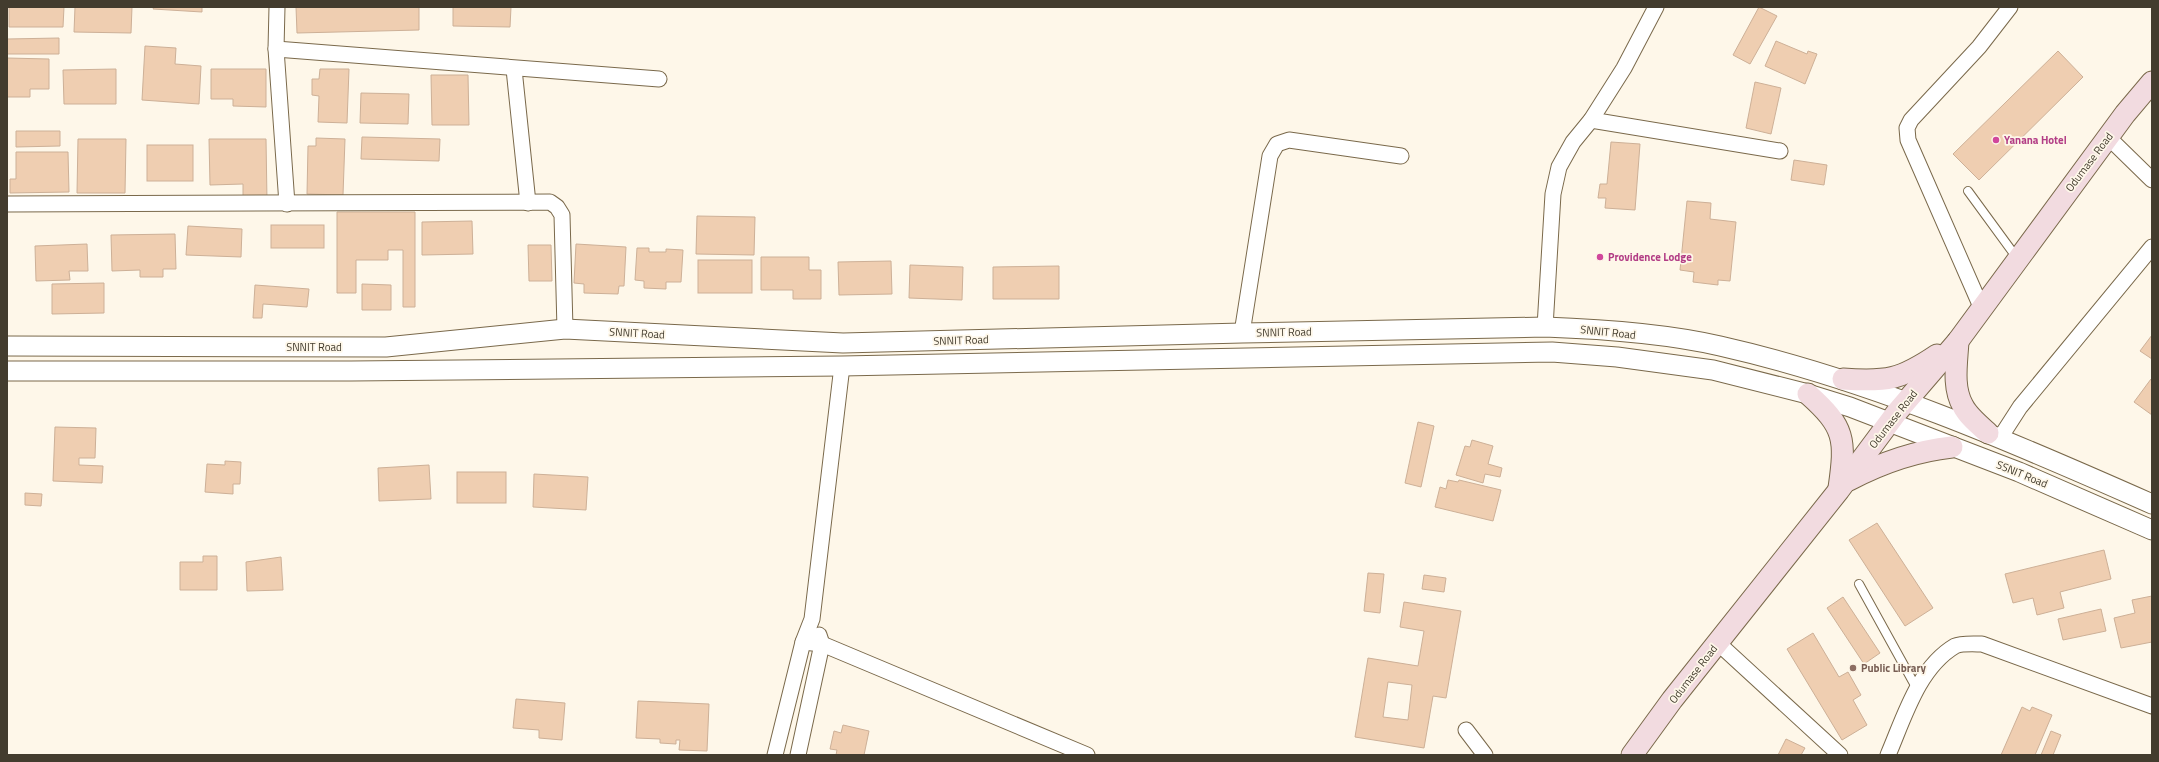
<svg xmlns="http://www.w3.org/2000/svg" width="2159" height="762" font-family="'Titillium Web',sans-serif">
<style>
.building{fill:#efceb1;stroke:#cdb097;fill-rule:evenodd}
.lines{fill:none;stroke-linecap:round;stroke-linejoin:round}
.service-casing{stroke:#7a694b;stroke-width:10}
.minor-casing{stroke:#7a694b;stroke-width:17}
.tertiary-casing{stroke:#7a694b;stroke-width:21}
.secondary-casing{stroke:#7a694b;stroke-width:23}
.service{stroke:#fff;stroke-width:8}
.minor{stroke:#fff;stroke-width:15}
.tertiary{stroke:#fff;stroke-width:19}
.secondary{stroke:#f2dbe0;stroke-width:21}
.hotel-dot{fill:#d1479c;stroke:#fef7e9;stroke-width:1.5}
.education-dot{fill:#8d6e63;stroke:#fef7e9;stroke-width:1.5}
.labels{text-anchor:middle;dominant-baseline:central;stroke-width:3.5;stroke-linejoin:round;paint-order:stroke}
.hotel-label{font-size:11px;font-weight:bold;fill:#b23c85;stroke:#fef7e9;text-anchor:start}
.street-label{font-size:11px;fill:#433c2e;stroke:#fef7e9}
.education-label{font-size:11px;font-weight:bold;fill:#785e54;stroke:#fef7e9;text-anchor:start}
</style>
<rect width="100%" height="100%" fill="#fef7e9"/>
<g class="building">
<polygon points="9,7 64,7 63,27 9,27"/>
<polygon points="75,7 132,7 131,33 74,32"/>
<polygon points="154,7 202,7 202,12 153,9"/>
<polygon points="296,7 419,7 419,30 297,33"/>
<polygon points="453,7 511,7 510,27 453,26"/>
<polygon points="1759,7 1777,16 1750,64 1733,55"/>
<polygon points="59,38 59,54 7,54 7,39"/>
<polygon points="1776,41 1807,54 1808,51 1817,54 1805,84 1765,66"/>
<polygon points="145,46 176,48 175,64 201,66 199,104 142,100"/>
<polygon points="2058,51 2083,77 1979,180 1953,154"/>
<polygon points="7,58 49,59 49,89 30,89 30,97 7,97"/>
<polygon points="116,69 116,104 64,104 63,70"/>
<polygon points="211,69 266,69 266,107 233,106 233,99 211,99"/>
<polygon points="320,69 349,69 347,123 318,122 319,96 312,95 312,79 319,79"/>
<polygon points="431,75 468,75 469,125 432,125"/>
<polygon points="1755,82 1781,88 1771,134 1746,128"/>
<polygon points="361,93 409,94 408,124 360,123"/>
<polygon points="16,131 60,131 60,146 16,147"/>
<polygon points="362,137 440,139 439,161 361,159"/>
<polygon points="316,138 345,139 343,195 307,194 308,146 316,146"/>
<polygon points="78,139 126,139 125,193 77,193"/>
<polygon points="209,139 266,139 267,201 243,202 243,184 210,185"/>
<polygon points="1611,142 1640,144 1635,210 1605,208 1606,198 1598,198 1600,184 1607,184"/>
<rect x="147" y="145" width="46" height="36"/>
<polygon points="16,152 68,152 69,192 10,193 10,179 16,179"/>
<polygon points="1794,160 1827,165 1824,185 1791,180"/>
<polygon points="1687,201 1711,203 1710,219 1736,222 1730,281 1718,280 1718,285 1693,282 1694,272 1680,270"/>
<polygon points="337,212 415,212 415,307 403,307 403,250 388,250 388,260 356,260 356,293 337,293"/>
<polygon points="697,216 755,217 754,255 696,254"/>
<polygon points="472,221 473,254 422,255 422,222"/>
<rect x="271" y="225" width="53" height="23"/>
<polygon points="188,226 242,229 241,257 186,255"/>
<polygon points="175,234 176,269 163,269 163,277 140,277 140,270 112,271 111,235"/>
<polygon points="87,244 88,271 69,271 70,280 36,281 35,246"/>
<polygon points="576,244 626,247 624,286 619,286 618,294 584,293 584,284 574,283"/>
<polygon points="528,245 551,245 552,281 529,281"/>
<polygon points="637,248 649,248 649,252 666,252 666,249 683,250 681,282 666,282 666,289 644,288 644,281 635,280"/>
<polygon points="761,257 809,257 809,270 821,270 821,299 793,299 793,290 761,290"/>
<rect x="698" y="260" width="54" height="33"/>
<polygon points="891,261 892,294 839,295 838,262"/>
<polygon points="910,265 963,267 962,300 909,298"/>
<polygon points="1059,266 1059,299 993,299 993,267"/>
<polygon points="104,283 104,313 52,314 52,284"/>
<polygon points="362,284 391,285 391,310 362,310"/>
<polygon points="255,285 309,289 307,307 263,304 262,318 253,318"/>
<polygon points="2152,335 2152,359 2140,351"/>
<polygon points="2151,379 2152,379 2152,415 2134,402"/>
<polygon points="1418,422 1434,426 1421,487 1405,483"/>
<polygon points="55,427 96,428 95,458 79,458 79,465 103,466 102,483 53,481"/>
<polygon points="1472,440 1493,446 1488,464 1502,468 1500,477 1485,474 1483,483 1456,475 1465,446 1470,447"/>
<polygon points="225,461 241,462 240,484 233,484 233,494 205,492 207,464 225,465"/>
<polygon points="429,465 431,499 379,501 378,468"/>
<rect x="457" y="472" width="49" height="31"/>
<polygon points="534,474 588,477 586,510 533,507"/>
<polygon points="1448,480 1458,482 1459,480 1501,490 1493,521 1435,507 1440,487 1446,489"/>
<polygon points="25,493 42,494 41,506 25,505"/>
<polygon points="1877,523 1933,608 1905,626 1849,540"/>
<polygon points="2104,550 2111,579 2060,592 2064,608 2037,615 2033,598 2013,603 2005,574"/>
<polygon points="203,556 217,556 217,590 180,590 180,562 203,562"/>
<polygon points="281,557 283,590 247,591 246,562"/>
<polygon points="1368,573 1384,574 1380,613 1364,611"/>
<polygon points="1424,575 1446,578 1444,592 1422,589"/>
<polygon points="2152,596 2152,642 2121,648 2114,618 2135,613 2132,600"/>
<polygon points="1843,597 1880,653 1864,664 1827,608"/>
<path d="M1404 602 1461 611 1446 698 1433 696 1424 748 1355 737 1368 658 1418 666 1424 631 1400 627ZM1388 682 1412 685 1408 720 1383 717Z"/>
<polygon points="2101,609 2106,631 2063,640 2058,619"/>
<polygon points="1813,633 1839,677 1848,672 1861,695 1853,700 1867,725 1842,740 1787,649"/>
<polygon points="516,699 565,703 562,740 539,738 539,730 513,728"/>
<polygon points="638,701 709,704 707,751 679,750 680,740 676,740 676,744 660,743 660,739 636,738"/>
<polygon points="2022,707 2030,711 2032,707 2052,715 2035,755 2001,755"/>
<polygon points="843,725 869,731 864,755 836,755 837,750 830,749 834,731 841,733"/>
<polygon points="2051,731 2061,735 2053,755 2041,755"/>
<polygon points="1786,739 1805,748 1801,755 1778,755"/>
</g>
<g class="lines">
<defs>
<g id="service">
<polyline points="1968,191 2017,258"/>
<polyline points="1859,584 1917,689"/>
</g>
<g id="minor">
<polyline points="277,7 276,49 287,204"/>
<polyline points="276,49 659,79"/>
<polyline points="514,69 528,203"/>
<polyline points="1591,120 1780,151"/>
<polyline points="2108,137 2152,180"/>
<polyline points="7,204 550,202 557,207 562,215 565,329"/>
<polyline points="1982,309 1908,140 1907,128 1911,120 1979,47 2010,7"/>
<polyline points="1545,327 1553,194 1559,167 1573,142 1591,120 1624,68 1656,7"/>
<polyline points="1242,333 1270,156 1277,144 1289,140 1401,156"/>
<polyline points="2000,438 2020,407 2152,247"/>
<polyline points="803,642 822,644 1087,755"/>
<polyline points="1718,643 1840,755"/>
<polyline points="1466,730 1485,755"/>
<polyline points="775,755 803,642 812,619 842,366"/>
<polyline points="798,755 822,644 819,635"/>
<path d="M1888 755C1904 718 1918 668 1955 646 1961 643 1975 644 1982 644L2152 706"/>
</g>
<g id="tertiary">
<path d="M7 346 386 347 565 329 843 343 1242 333 1545 327C1602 329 1664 333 1720 346 1870 380 2012 442 2152 504"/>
<polyline points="7,371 351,371 842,366 1552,352 1617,357 1713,370 1808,394 1850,407 2019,472 2152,530"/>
</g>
<g id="secondary">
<path d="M1958 341C1957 362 1952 387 1963 406 1968 416 1979 425 1988 433"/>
<path d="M1843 379C1887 382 1900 380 1937 355"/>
<path d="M1808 394C1845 427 1846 439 1839 488"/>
<path d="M1849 480C1883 462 1915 451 1952 447"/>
<polyline points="1632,755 1672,700 1839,490 1897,412 1958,341 2125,114 2152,82"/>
</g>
</defs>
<use href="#service" class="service-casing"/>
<use href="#minor" class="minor-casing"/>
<use href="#tertiary" class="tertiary-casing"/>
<use href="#secondary" class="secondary-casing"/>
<use href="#service" class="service"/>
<use href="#minor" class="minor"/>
<use href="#tertiary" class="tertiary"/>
<use href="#secondary" class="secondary"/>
</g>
<g class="hotel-dot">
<circle cx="1996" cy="140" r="4"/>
<circle cx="1600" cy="257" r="4"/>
</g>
<circle class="education-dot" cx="1853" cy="668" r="4"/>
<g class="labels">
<g class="hotel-label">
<text x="2004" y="140">Yanana Hotel</text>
<text x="1608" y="257">Providence Lodge</text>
</g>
<g class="street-label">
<text transform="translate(2089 162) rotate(-53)">Odumase Road</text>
<text transform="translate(1284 332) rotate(-1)">SNNIT Road</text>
<text transform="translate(1608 332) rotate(6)">SNNIT Road</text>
<text transform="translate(637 333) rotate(3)">SNNIT Road</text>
<text transform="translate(961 340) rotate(-2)">SNNIT Road</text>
<text x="314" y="347">SNNIT Road</text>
<text transform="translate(1893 419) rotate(-52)">Odumase Road</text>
<text transform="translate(2022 474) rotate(22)">SSNIT Road</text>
<text transform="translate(1693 674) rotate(-52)">Odumase Road</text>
</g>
<g class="education-label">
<text x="1861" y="668">Public Library</text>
</g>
</g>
<rect width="2159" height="762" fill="none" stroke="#433c2e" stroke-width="16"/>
</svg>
